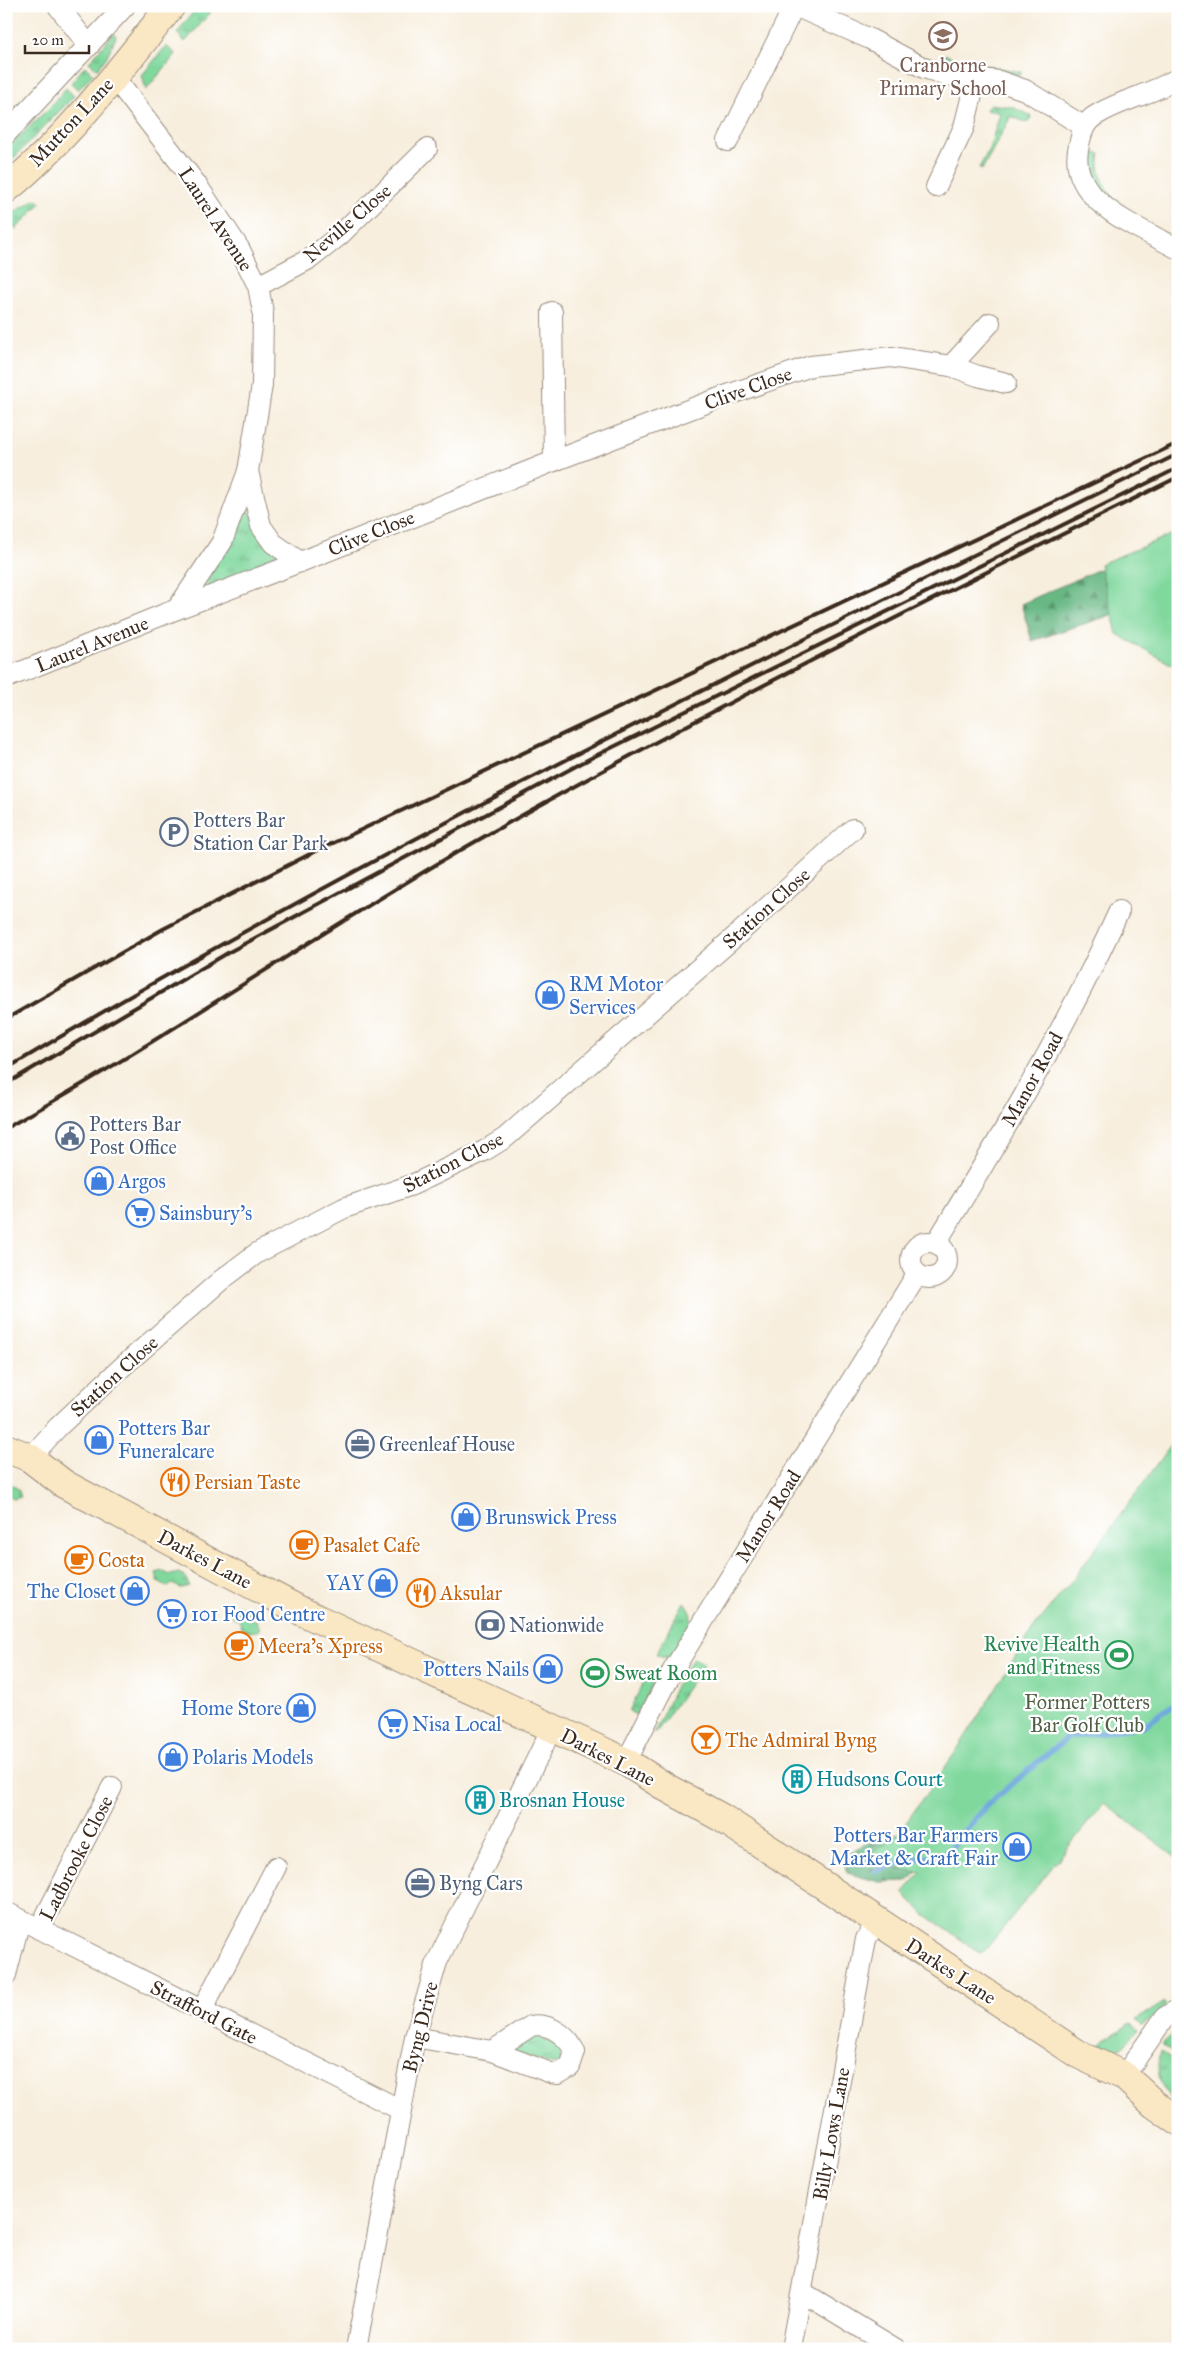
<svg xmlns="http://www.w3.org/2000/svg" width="1184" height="2355" font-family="'IM FELL Great Primer',serif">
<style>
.grass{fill:url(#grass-tufts);stroke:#5e815e}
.forest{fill:url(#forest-firs);stroke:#527151}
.green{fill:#80d89d;stroke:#5e815e}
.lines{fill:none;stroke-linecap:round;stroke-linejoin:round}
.stream{stroke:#6ba6dc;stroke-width:6}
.street-casing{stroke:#998c7e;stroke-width:22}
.secondary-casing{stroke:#998c7e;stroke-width:30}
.street{stroke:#fff;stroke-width:20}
.secondary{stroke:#fae7c3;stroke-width:28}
.rail{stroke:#3b2a1e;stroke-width:4}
.labels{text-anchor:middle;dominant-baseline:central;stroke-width:4.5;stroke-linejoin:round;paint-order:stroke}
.education-label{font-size:20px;fill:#785e54;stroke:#fff}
.street-label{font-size:20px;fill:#3b2a1e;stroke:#fff}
.service-label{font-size:20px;fill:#4e5e75;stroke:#fff;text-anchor:start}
.shop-label{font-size:20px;fill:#366cbe;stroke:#fff;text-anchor:start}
.food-label{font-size:20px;fill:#c56008;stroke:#fff;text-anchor:start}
.leisure-label{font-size:20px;fill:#27864d;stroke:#fff;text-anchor:end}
.park-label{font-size:20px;fill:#505e44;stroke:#fff}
.culture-label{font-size:20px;fill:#0d838f;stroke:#fff;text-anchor:start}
</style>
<defs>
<pattern id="grass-tufts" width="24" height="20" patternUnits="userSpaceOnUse" patternTransform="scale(1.25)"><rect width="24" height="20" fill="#80d89d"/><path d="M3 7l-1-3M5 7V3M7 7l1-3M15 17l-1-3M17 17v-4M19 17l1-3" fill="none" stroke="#6aaf7f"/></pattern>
<pattern id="forest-firs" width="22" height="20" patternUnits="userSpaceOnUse" patternTransform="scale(1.25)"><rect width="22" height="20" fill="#68b884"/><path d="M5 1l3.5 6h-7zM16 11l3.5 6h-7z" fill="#57966b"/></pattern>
</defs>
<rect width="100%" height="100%" fill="#fff"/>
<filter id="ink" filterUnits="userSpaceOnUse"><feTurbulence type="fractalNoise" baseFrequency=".02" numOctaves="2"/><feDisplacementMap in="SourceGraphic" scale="10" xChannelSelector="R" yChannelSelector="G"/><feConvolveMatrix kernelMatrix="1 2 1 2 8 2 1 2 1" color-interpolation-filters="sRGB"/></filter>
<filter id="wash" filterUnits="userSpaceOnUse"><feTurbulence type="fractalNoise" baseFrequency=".0096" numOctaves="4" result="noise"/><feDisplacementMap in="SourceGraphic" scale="20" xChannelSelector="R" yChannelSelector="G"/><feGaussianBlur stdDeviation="1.12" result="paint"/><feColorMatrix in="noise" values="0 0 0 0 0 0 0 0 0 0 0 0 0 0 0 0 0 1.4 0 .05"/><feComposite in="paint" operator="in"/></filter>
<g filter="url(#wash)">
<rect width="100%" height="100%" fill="#f7eedd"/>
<g class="grass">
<polygon points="198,6 203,6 211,12 185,42 177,33"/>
<polygon points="114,33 116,37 106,58 97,69 89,62"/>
<polygon points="166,46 176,54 146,90 142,75"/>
<polygon points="943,54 967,62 1021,72 1020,76 985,68 953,66"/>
<polygon points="85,66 93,74 78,90 71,83"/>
<polygon points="66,88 74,96 6,166 6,149 50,107"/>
<polygon points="990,104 1012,107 1032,116 1027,123 1011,116 982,170 979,168 990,147 1000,113 986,110"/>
<path d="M1085 151 1100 154C1096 176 1107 191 1120 206 1094 191 1087 181 1085 151Z"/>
<polygon points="36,199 41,203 16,229 8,220 10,215"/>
<polygon points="245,507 247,507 278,556 277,561 209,588 207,581"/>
<polygon points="11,1484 18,1489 21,1497 14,1499 6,1495 6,1485"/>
<polygon points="162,1571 170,1575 179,1573 185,1576 189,1586 181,1588 172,1584 167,1587 158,1582 156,1573"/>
<path d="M684 1602C701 1623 683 1638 671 1657L666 1658 656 1654Z"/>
<polygon points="238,1605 246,1609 249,1617 257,1621 260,1630 250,1632 242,1628 239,1620 232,1616 230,1608"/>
<polygon points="693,1658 704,1663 656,1733 654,1733 676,1686"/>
<polygon points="649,1672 655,1680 636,1715 629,1711"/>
<polygon points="1165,2002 1167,2005 1142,2026 1136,2020"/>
<path d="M1131 2023 1138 2031C1123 2046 1119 2054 1096 2050L1108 2038Z"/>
<polygon points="1178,2027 1178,2057 1162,2044"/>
<polygon points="534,2035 564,2048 560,2062 555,2065 510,2051"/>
<path d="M1160 2050 1178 2064V2106C1160 2090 1155 2073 1160 2050Z"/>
</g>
<g class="forest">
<polygon points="1178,534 1157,600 1032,641 1021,604"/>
<path d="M915 1830 932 1861 907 1881 879 1882 847 1873 843 1858C864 1840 888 1836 915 1830Z"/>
</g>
<g class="green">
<polygon points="1178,532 1178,668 1117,634 1100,564"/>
<polygon points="1178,1436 1178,1858 1104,1803 982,1954 924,1914 903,1893 921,1873 864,1860 898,1834 955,1753 1033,1629 1074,1578"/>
</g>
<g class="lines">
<polyline class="stream" points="876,1871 907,1860 945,1855 987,1805 1068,1737 1143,1726 1178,1702"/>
</g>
</g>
<g filter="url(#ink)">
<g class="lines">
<defs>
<g id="street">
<polyline points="58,6 89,46"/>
<polyline points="795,6 870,39 924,68 946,75 999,81 1025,90 1083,126"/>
<path d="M1178 78C1153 94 1123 99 1098 114 1085 121 1082 131 1079 145 1065 201 1139 227 1178 249"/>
<polyline points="6,134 125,6"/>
<polyline points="728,141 794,6"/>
<polyline points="936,187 964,127 976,79"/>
<polyline points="258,286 311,258 340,235 427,149"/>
<polyline points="552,312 554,461"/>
<polyline points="951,366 978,376 1006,383"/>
<polyline points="300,562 554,461 722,397 811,366 891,357 951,366 990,323"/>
<polyline points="177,609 300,562 273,543 261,526 248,471"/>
<polyline points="6,678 177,609 222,542 248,471 262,385 263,312 258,286 239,248 197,185 114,77"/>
<circle cx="929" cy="1260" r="18"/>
<path d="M936 1243C1002 1136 1067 1026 1119 911"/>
<polyline points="30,1458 58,1427 121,1368 220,1281 257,1253 344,1208 412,1185 484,1151 505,1138 738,934 853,829"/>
<polyline points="626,1762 673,1670 917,1274"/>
<polyline points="6,1912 401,2110"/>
<polyline points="39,1929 112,1787"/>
<polyline points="6,1975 20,1920"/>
<polyline points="202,2010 276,1867"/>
<path d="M415 2037 492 2051 551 2073 558 2074 570 2067 575 2052C568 2036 549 2022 531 2026L492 2051"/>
<polyline points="1124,2076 1165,2017 1178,2009"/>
<polyline points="802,2292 896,2349"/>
<polyline points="356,2349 415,2037 437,1962 552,1728"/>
<polyline points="791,2349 866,1939 876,1922"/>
</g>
<g id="secondary">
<path d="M6 189C66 141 123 66 171 6"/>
<polyline points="6,1448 30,1458 64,1484 303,1612 626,1762 667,1788 722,1818 1078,2054 1124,2076 1154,2104 1178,2121"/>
</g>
</defs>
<use href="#street" class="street-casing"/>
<use href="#secondary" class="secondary-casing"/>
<use href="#street" class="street"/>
<use href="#secondary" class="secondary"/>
<g class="rail">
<polyline points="6,1019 163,929 310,854 1178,443"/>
<path d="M6 1069C385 842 782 650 1178 454"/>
<polyline points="6,1084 231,951 591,758 1178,468"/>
<path d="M6 1128C163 1041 310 937 466 847 698 714 938 596 1178 477"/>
</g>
</g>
</g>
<defs>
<symbol id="school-ring" viewBox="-11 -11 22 22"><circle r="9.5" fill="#fff" stroke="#8d6e63" stroke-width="1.5"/><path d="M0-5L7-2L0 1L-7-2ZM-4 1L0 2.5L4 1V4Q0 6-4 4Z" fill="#8d6e63"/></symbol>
<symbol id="parking-ring" viewBox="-11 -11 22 22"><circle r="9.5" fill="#fff" stroke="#5c6f8a" stroke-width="1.5"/><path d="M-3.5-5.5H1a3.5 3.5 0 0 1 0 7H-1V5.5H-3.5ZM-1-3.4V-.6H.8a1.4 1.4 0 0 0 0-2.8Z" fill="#5c6f8a"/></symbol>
<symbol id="shop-ring" viewBox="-11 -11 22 22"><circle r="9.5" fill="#fff" stroke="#3f7fe0" stroke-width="1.5"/><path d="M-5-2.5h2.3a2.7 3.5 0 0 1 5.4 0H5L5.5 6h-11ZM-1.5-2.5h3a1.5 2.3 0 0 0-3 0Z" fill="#3f7fe0"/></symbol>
<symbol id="civic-ring" viewBox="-11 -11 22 22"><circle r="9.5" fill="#fff" stroke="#5c6f8a" stroke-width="1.5"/><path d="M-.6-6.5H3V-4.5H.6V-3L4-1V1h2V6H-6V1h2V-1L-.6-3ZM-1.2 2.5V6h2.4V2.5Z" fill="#5c6f8a"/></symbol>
<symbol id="supermarket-ring" viewBox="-11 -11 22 22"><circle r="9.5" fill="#fff" stroke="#3f7fe0" stroke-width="1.5"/><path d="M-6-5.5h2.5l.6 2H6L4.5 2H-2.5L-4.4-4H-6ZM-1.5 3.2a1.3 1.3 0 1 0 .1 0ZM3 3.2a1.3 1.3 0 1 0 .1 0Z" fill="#3f7fe0"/></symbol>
<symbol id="office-ring" viewBox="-11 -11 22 22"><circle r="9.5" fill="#fff" stroke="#5c6f8a" stroke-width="1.5"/><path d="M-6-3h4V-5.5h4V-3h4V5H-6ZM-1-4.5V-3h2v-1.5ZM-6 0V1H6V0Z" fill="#5c6f8a"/></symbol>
<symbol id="restaurant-ring" viewBox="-11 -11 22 22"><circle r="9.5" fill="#fff" stroke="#e8710a" stroke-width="1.5"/><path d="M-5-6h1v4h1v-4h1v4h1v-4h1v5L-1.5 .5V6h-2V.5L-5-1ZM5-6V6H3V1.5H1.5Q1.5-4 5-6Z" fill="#e8710a"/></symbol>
<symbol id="cafe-ring" viewBox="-11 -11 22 22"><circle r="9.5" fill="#fff" stroke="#e8710a" stroke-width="1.5"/><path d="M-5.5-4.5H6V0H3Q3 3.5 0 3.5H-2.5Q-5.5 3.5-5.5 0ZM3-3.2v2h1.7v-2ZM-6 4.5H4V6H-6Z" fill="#e8710a"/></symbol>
<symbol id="bank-ring" viewBox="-11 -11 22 22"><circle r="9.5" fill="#fff" stroke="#5c6f8a" stroke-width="1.5"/><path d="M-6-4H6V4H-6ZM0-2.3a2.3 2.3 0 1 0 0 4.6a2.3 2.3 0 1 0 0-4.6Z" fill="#5c6f8a"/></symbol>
<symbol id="stadium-ring" viewBox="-11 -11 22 22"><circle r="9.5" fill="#fff" stroke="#2e9e5b" stroke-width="1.5"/><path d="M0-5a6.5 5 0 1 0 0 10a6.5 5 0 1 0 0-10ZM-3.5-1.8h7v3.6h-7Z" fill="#2e9e5b"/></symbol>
<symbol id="bar-ring" viewBox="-11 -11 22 22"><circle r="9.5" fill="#fff" stroke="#e8710a" stroke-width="1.5"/><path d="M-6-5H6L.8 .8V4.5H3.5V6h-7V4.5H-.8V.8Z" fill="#e8710a"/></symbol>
<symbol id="building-ring" viewBox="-11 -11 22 22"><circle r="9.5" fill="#fff" stroke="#0f9aa8" stroke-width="1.5"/><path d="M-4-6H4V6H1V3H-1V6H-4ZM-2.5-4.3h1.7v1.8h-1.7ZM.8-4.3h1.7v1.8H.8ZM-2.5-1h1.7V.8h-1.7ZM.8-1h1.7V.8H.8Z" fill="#0f9aa8"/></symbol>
</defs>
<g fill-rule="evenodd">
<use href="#school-ring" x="927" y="20" width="32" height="32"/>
<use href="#parking-ring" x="158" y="816" width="32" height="32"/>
<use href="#shop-ring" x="534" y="979" width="32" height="32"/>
<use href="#civic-ring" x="54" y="1120" width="32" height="32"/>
<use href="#shop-ring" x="83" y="1165" width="32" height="32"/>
<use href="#supermarket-ring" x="124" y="1197" width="32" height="32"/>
<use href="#shop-ring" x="83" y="1424" width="32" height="32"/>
<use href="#office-ring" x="344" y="1428" width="32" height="32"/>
<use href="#restaurant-ring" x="159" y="1466" width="32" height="32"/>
<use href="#shop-ring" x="450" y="1501" width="32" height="32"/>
<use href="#cafe-ring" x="288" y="1529" width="32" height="32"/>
<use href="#cafe-ring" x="63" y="1544" width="32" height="32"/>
<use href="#shop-ring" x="367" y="1567" width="32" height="32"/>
<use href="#shop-ring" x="119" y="1575" width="32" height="32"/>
<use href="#restaurant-ring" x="405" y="1577" width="32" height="32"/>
<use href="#supermarket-ring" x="156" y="1598" width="32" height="32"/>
<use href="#bank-ring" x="474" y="1609" width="32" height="32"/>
<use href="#cafe-ring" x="223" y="1630" width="32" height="32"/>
<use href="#stadium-ring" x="1103" y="1639" width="32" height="32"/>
<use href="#shop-ring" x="532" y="1653" width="32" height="32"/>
<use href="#stadium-ring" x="579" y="1657" width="32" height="32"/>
<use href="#shop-ring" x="285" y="1692" width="32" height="32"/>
<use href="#supermarket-ring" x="377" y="1708" width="32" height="32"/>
<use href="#bar-ring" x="690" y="1724" width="32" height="32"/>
<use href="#shop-ring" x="157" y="1741" width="32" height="32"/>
<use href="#building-ring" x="781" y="1763" width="32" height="32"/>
<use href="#building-ring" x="464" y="1784" width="32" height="32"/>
<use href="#shop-ring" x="1001" y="1831" width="32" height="32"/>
<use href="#office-ring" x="404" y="1867" width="32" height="32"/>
</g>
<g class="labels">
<g class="education-label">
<text x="943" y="65">Cranborne<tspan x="943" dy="23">Primary School</tspan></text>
</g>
<g class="street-label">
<text transform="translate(71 122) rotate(-47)">Mutton Lane</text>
<text transform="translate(216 219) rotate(57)">Laurel Avenue</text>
<text transform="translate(347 223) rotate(-41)">Neville Close</text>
<text transform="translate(748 388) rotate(-20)">Clive Close</text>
<text transform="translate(371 533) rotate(-22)">Clive Close</text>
<text transform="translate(92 644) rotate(-22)">Laurel Avenue</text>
<text transform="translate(766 908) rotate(-42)">Station Close</text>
<text transform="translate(1032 1079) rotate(-61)">Manor Road</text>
<text transform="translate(453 1162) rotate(-27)">Station Close</text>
<text transform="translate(114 1376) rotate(-42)">Station Close</text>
<text transform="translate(768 1516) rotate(-58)">Manor Road</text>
<text transform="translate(205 1559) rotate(28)">Darkes Lane</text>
<text transform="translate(608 1757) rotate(27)">Darkes Lane</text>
<text transform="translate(76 1858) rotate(-63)">Ladbrooke Close</text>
<text transform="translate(951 1971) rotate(33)">Darkes Lane</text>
<text transform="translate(204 2012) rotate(27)">Strafford Gate</text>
<text transform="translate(420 2027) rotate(-76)">Byng Drive</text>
<text transform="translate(831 2134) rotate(-80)">Billy Lows Lane</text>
</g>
<g class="service-label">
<text x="193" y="820">Potters Bar<tspan x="193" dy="23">Station Car Park</tspan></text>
<text x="89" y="1124">Potters Bar<tspan x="89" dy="23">Post Office</tspan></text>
<text x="379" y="1444">Greenleaf House</text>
<text x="509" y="1625">Nationwide</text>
<text x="439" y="1883">Byng Cars</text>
</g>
<g class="shop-label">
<text x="569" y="984">RM Motor<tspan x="569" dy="23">Services</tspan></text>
<text x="118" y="1181">Argos</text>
<text x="159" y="1213">Sainsbury's</text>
<text x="118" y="1428">Potters Bar<tspan x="118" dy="23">Funeralcare</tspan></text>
<text x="485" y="1517">Brunswick Press</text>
<text x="364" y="1583" text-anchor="end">YAY</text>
<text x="116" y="1591" text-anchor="end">The Closet</text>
<text x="191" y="1614">101 Food Centre</text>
<text x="529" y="1669" text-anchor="end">Potters Nails</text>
<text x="282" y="1708" text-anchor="end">Home Store</text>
<text x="412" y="1724">Nisa Local</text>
<text x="192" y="1757">Polaris Models</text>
<text x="998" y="1835" text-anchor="end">Potters Bar Farmers<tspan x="998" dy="23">Market &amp; Craft Fair</tspan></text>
</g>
<g class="food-label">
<text x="194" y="1482">Persian Taste</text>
<text x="323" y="1545">Pasalet Cafe</text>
<text x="98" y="1560">Costa</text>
<text x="440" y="1593">Aksular</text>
<text x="258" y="1646">Meera's Xpress</text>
<text x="725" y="1740">The Admiral Byng</text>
</g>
<g class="leisure-label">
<text x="1100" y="1644">Revive Health<tspan x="1100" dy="23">and Fitness</tspan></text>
<text x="614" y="1673" text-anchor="start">Sweat Room</text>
</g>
<g class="park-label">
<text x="1087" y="1702">Former Potters<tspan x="1087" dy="23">Bar Golf Club</tspan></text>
</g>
<g class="culture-label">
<text x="816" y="1779">Hudsons Court</text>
<text x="499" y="1800">Brosnan House</text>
</g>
</g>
<rect width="1184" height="2355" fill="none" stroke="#fff" stroke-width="25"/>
<path d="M25 45v8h64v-8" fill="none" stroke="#3b2a1e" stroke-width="2.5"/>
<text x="32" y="45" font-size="15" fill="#3b2a1e" stroke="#ffffff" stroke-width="4" paint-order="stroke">20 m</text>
</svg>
